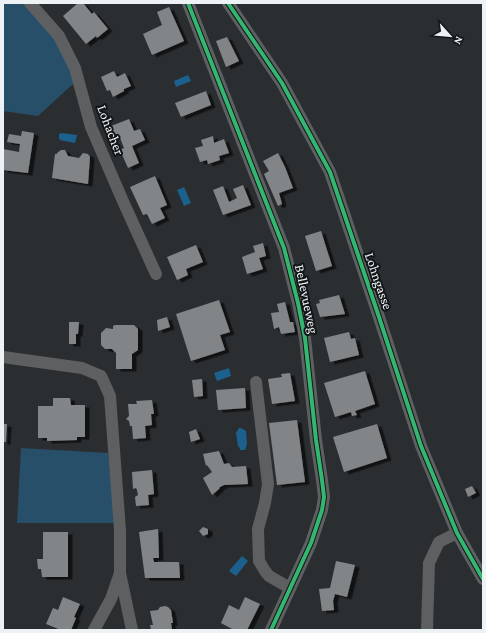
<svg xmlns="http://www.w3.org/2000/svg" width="486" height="633" font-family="'Crimson Pro',serif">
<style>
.green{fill:#274f6a}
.water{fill:#1c618d}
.building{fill:#828588;filter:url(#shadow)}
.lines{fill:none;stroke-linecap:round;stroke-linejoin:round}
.street{stroke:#5d5f61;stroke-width:12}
.cycleway-casing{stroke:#131618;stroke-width:6}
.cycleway{stroke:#33b770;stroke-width:4}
.labels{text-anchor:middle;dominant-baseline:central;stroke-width:4;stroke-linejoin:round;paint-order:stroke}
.street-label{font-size:14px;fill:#edf2f5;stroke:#131618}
</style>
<defs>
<filter id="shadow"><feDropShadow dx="4.5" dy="2.5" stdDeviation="0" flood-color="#0009"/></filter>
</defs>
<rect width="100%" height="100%" fill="#2a2e31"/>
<g class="green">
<polygon points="3,3 26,3 62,48 74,83 38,116 3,111"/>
<polygon points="21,448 108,453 115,523 17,523"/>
</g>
<g class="water">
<polygon points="188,75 191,81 176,87 174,81"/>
<polygon points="62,133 77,135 75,143 60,140 59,138 59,134"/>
<polygon points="184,187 191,203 184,206 177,190"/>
<polygon points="229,368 231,376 217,381 214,373"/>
<polygon points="239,428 241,428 246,431 247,444 245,450 240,450 240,448 238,446 236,433"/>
<polygon points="242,556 248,561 236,576 229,571"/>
</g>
<g class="building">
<polygon points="78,3 83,3 92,14 94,12 108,29 97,38 96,36 86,44 63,16"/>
<polygon points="169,7 184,41 152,55 143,34 162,25 157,12"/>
<polygon points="227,37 239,61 226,67 216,41"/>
<polygon points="114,71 117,77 125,73 131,86 124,89 124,91 113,97 110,90 107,91 101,77"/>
<polygon points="206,91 211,105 181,117 175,103"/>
<polygon points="129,119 134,131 140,129 145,140 132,146 139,163 128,168 120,150 124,148 120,138 117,139 111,126"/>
<polygon points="22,131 34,133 28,173 3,170 3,149 19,152 20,144 7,142 9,134 21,136"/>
<polygon points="213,136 214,143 224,139 229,153 219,156 220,160 208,164 207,160 200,162 195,148 203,146 201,140"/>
<polygon points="61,150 65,150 68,156 79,158 83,153 88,154 90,157 88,184 52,178 55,154 57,154 57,153"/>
<polygon points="278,153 285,167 293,188 279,193 282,204 278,206 264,174 269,171 263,161"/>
<polygon points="155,176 167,205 160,208 165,218 152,224 147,214 143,215 130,187"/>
<polygon points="243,185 251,205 223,215 213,190 223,186 229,202 237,198 233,189"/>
<polygon points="321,231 332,266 316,271 305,236"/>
<polygon points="263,243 266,256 259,258 263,269 247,274 242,257 255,252 253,246"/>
<polygon points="196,245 203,262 186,269 188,275 177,280 167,257"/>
<polygon points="339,295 345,314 320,317 316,304 320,303 319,300"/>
<polygon points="219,300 230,332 220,335 225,350 191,361 176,314"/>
<polygon points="285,302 290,322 293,322 295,332 281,334 279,327 274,329 271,313 279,312 277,304"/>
<polygon points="167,317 170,327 158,331 157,320"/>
<polygon points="69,322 79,322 78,334 76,334 76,344 69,344"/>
<polygon points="115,325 134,325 138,329 138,350 132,354 132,369 116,369 116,353 112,349 105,349 101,345 101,333 106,328 113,329 113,326"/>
<polygon points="349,332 351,339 355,338 359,355 330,362 324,338"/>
<polygon points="365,371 375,404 355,411 357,415 352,416 351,412 335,417 324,383"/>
<polygon points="290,373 295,401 272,404 268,379 282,377 281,374"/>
<polygon points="202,379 203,396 194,397 192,380"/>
<polygon points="245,388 246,408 218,410 216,390"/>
<polygon points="53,398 70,398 71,405 85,405 85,437 77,437 77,440 47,441 47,438 38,438 38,406 53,406"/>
<polygon points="152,400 154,414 151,414 152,425 145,426 146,438 133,439 132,426 130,426 129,421 126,419 129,416 128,404 137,404 136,401"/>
<polygon points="297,420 305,482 277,485 269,423"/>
<polygon points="3,424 7,424 6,442 3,442"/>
<polygon points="377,424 387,458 344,472 333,437"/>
<polygon points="196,429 200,439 191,442 189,432"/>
<polygon points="219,451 224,464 229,463 232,467 246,466 248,484 224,485 220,487 219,489 212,495 203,478 212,472 207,465 206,466 203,454"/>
<polygon points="152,470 154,494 148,495 149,505 136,506 135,497 138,495 137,490 136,488 133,489 132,472"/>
<polygon points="472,486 476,493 468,497 465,489"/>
<polygon points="203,527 208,529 208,534 203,536 199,531"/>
<polygon points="158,529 159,558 153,558 154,562 179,562 180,578 145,578 139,532"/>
<polygon points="43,532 68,532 68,577 42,577 41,569 38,569 37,559 43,559"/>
<polygon points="336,561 355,565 347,597 335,594 333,601 334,610 322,611 319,589 330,588"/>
<polygon points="63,597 80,604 74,617 76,618 71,630 61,630 46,624 53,608 58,610"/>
<polygon points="245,597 260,604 247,630 234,630 221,623 229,605 239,610"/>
<polygon points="165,606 168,607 171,610 173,623 171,623 172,630 151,630 150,625 153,625 150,611 158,610 160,607"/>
</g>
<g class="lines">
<g class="street">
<polyline points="30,3 59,36 75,68 91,127 122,199 156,274"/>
<polyline points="188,3 284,248 298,303 305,338 316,440 322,480 324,497 322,510 311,543 271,630"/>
<polyline points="228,3 282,83 330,172 378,314 421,446 457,533 483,579"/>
<polyline points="3,357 82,368 101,376 110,396 120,530 120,573 132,630"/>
<polyline points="256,382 268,484 265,503 258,529 259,561 265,571 269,576 290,588"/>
<polyline points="94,630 111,599 120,573"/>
<polyline points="427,630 429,563 439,542 457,533"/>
</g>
<defs>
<g id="cycleway">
<polyline points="188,3 284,248 298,303 305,338 316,440 322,480 324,497 322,510 311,543 271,630"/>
<polyline points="228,3 282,83 330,172 378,314 421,446 457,533 483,579"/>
</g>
</defs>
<use href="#cycleway" class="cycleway-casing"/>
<use href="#cycleway" class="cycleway"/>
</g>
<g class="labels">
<g class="street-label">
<text transform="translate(111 130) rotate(69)">Lohacher</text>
<text transform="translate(379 281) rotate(71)">Lohngasse</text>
<text transform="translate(307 299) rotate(78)">Bellevueweg</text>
</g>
</g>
<rect width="486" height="633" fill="none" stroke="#edf2f5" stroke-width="8"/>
<g transform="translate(450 36) rotate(117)" stroke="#131618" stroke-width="3" paint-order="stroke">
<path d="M0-3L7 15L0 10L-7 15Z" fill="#edf2f5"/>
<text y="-6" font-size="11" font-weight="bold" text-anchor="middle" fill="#edf2f5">N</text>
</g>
</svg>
